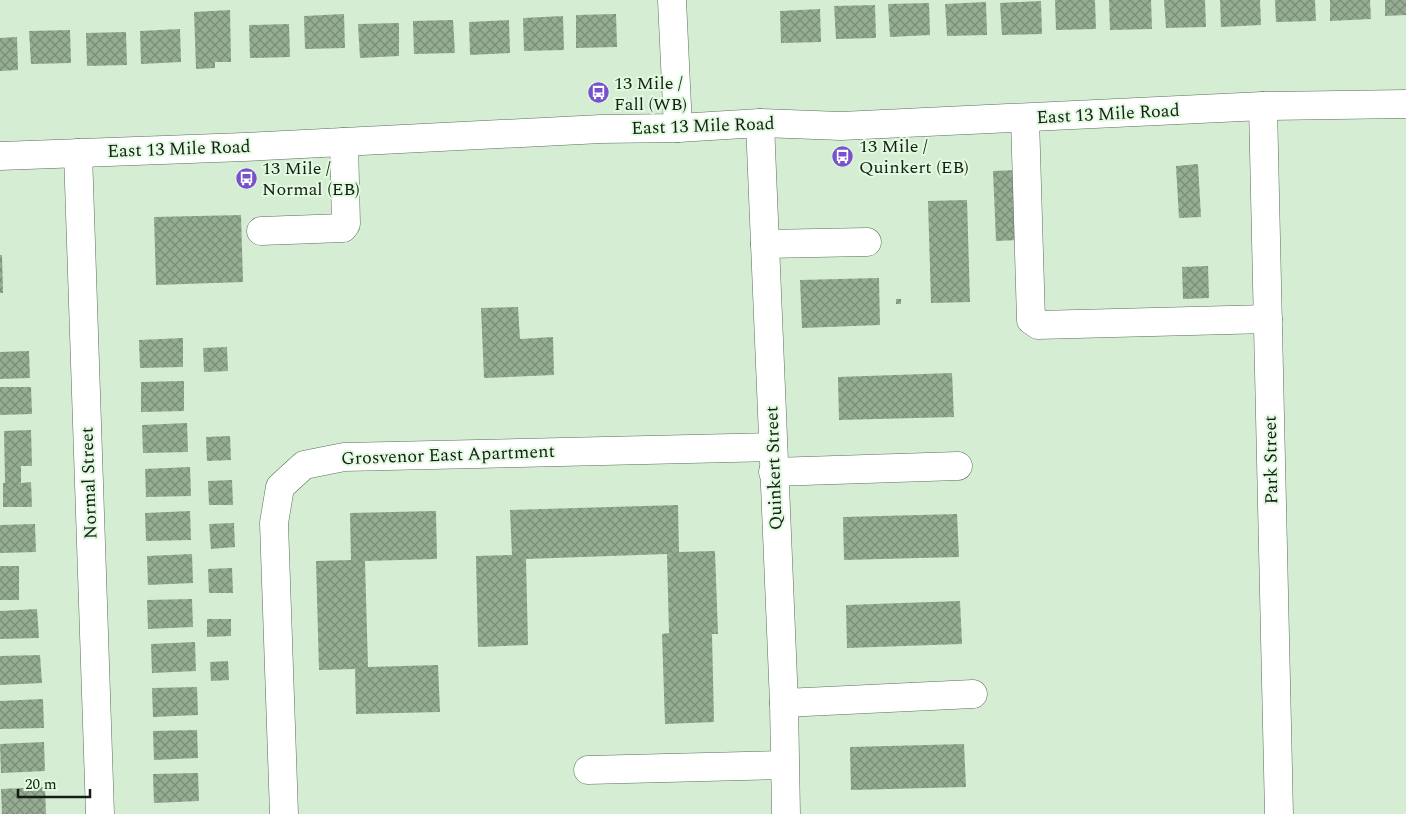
<svg xmlns="http://www.w3.org/2000/svg" width="1406" height="814" font-family="Spectral,serif">
<style>
.building{fill:url(#building-cross-hatch)}
.lines{fill:none;stroke-linecap:round;stroke-linejoin:round}
.minor-casing{stroke:#596f58;stroke-width:29}
.major-casing{stroke:#596f58;stroke-width:29}
.minor{stroke:#fff;stroke-width:28}
.major{stroke:#fff;stroke-width:28}
.labels{text-anchor:middle;dominant-baseline:central;stroke-width:4;stroke-linejoin:round;paint-order:stroke}
.poi-label{font-size:18px;fill:#151e14;stroke:#e1fae0;text-anchor:start}
.street-label{font-size:18px;fill:#151e14;stroke:#e1fae0}
</style>
<defs>
<pattern id="building-cross-hatch" width="8" height="8" patternUnits="userSpaceOnUse" patternTransform="scale(1.25)"><rect width="8" height="8" fill="#96ad94"/><path d="M0 0l8 8M0 8l8-8" fill="none" stroke="#798c78"/></pattern>
</defs>
<rect width="100%" height="100%" fill="#d4edd3"/>
<g class="building">
<polygon points="1055,0 1095,0 1096,29 1056,30"/>
<polygon points="1109,0 1151,0 1152,29 1110,30"/>
<polygon points="1164,0 1205,0 1206,27 1166,28"/>
<polygon points="1220,0 1260,0 1261,25 1221,27"/>
<polygon points="1275,0 1315,0 1316,21 1276,22"/>
<polygon points="1330,0 1370,0 1371,19 1330,21"/>
<polygon points="1385,0 1406,0 1406,15 1385,16"/>
<polygon points="1041,1 1042,34 1002,35 1000,3"/>
<polygon points="986,2 987,35 947,36 945,4"/>
<polygon points="929,3 930,35 890,37 888,4"/>
<polygon points="875,5 876,38 836,39 834,6"/>
<polygon points="820,9 821,42 781,43 780,11"/>
<polygon points="230,10 231,62 215,62 215,68 196,69 194,12"/>
<polygon points="344,14 345,48 305,49 304,16"/>
<polygon points="616,14 617,47 576,48 576,15"/>
<polygon points="563,16 564,50 524,51 523,18"/>
<polygon points="453,20 455,53 414,54 413,21"/>
<polygon points="509,20 510,53 470,55 469,22"/>
<polygon points="399,23 399,56 360,58 358,24"/>
<polygon points="289,24 290,57 250,58 249,25"/>
<polygon points="180,29 181,62 141,64 140,31"/>
<polygon points="70,30 71,63 31,64 29,31"/>
<polygon points="126,32 127,65 87,66 86,33"/>
<polygon points="17,37 18,70 0,71 0,38"/>
<polygon points="1198,164 1201,217 1179,218 1176,166"/>
<polygon points="1017,170 1019,240 996,241 993,171"/>
<polygon points="967,200 970,302 931,303 928,201"/>
<polygon points="241,215 243,282 156,285 154,217"/>
<polygon points="0,255 2,255 3,293 0,293"/>
<polygon points="1208,266 1209,298 1183,299 1182,267"/>
<polygon points="879,278 880,325 802,328 800,280"/>
<rect x="896" y="299" width="5" height="5"/>
<polygon points="518,307 520,339 553,337 554,375 484,378 481,308"/>
<polygon points="183,338 183,367 140,368 139,340"/>
<polygon points="227,347 228,371 204,372 203,348"/>
<polygon points="29,351 30,378 0,379 0,352"/>
<polygon points="952,373 954,417 839,420 838,377"/>
<polygon points="184,381 184,411 141,412 141,382"/>
<polygon points="0,387 31,387 32,414 0,415"/>
<polygon points="187,423 188,452 143,453 142,425"/>
<polygon points="31,430 32,466 21,466 21,483 31,482 32,507 3,507 3,483 5,483 4,431"/>
<polygon points="230,436 231,460 207,461 206,437"/>
<polygon points="190,467 191,496 146,497 145,469"/>
<polygon points="232,480 233,505 209,505 208,481"/>
<polygon points="678,505 679,552 715,551 718,634 712,634 714,722 665,724 662,634 669,633 667,554 526,559 528,645 478,647 476,556 512,555 510,510"/>
<polygon points="190,511 191,540 146,541 145,513"/>
<polygon points="436,511 437,559 365,561 368,667 438,665 440,712 356,714 355,669 319,670 316,561 351,560 350,513"/>
<polygon points="957,514 959,557 844,560 843,517"/>
<polygon points="234,523 235,547 211,549 209,524"/>
<polygon points="35,524 36,552 0,553 0,525"/>
<polygon points="192,554 193,583 148,585 147,556"/>
<rect x="0" y="566" width="19" height="34"/>
<polygon points="232,568 233,593 209,593 208,569"/>
<polygon points="192,599 193,627 148,629 147,600"/>
<polygon points="960,601 962,644 847,648 846,605"/>
<polygon points="37,609 39,638 0,639 0,611"/>
<polygon points="207,619 231,619 231,636 207,637"/>
<polygon points="195,642 196,671 152,673 151,644"/>
<polygon points="40,655 42,683 0,685 0,656"/>
<polygon points="228,661 229,680 211,681 210,662"/>
<polygon points="197,687 198,715 153,717 152,688"/>
<polygon points="43,699 44,728 0,729 0,701"/>
<polygon points="197,730 198,758 154,760 153,731"/>
<polygon points="44,742 45,771 1,773 0,744"/>
<polygon points="964,744 966,787 851,790 850,747"/>
<polygon points="198,773 199,801 154,803 153,774"/>
<polygon points="45,787 46,814 2,814 1,789"/>
</g>
<g class="lines">
<defs>
<g id="minor">
<polyline points="672,0 678,128"/>
<polyline points="1263,106 1279,814"/>
<polyline points="1025,118 1031,320 1038,325 1268,319"/>
<polyline points="760,123 784,703 786,814"/>
<polyline points="78,153 100,814"/>
<polyline points="261,231 343,228 346,224 344,142"/>
<polyline points="765,244 867,242"/>
<polyline points="773,472 958,466"/>
<polyline points="784,703 973,694"/>
<polyline points="588,770 784,765"/>
<polyline points="284,814 274,523 280,487 304,465 344,457 773,447"/>
</g>
<polyline id="major" points="0,156 244,147 601,129 678,128 760,123 841,126 1263,106 1406,104"/>
</defs>
<use href="#minor" class="minor-casing"/>
<use href="#major" class="major-casing"/>
<use href="#minor" class="minor"/>
<use href="#major" class="major"/>
</g>
<defs>
<symbol id="bus-disc" viewBox="-11 -11 22 22"><circle r="9.5" fill="#7852cb" stroke="#e1fae0"/><path d="M-5-6H5V4H4V6H2V4H-2V6H-4V4H-5ZM-3.5-4V0h7V-4ZM-3.5 1.2v1.5H-2V1.2ZM2 1.2v1.5H3.5V1.2Z" fill="#fff"/></symbol>
</defs>
<g fill-rule="evenodd">
<use href="#bus-disc" x="586" y="80" width="25" height="25"/>
<use href="#bus-disc" x="830" y="144" width="25" height="25"/>
<use href="#bus-disc" x="234" y="166" width="25" height="25"/>
</g>
<g class="labels">
<g class="poi-label">
<text x="614" y="83">13 Mile /<tspan x="614" dy="21">Fall (WB)</tspan></text>
<text x="859" y="146">13 Mile /<tspan x="859" dy="21">Quinkert (EB)</tspan></text>
<text x="262" y="168">13 Mile /<tspan x="262" dy="21">Normal (EB)</tspan></text>
</g>
<g class="street-label">
<text transform="translate(1108 114) rotate(-3)">East 13 Mile Road</text>
<text transform="translate(703 126) rotate(-2)">East 13 Mile Road</text>
<text transform="translate(179 149) rotate(-2)">East 13 Mile Road</text>
<text transform="translate(448 455) rotate(-2)">Grosvenor East Apartment</text>
<text transform="translate(1271 460) rotate(-91)">Park Street</text>
<text transform="translate(774 468) rotate(-92)">Quinkert Street</text>
<text transform="translate(89 483) rotate(-92)">Normal Street</text>
</g>
</g>
<path d="M18 789v8h72v-8" fill="none" stroke="#151e14" stroke-width="2.5"/>
<text x="25" y="789" font-size="15" fill="#151e14" stroke="#e1fae0" stroke-width="4" paint-order="stroke">20 m</text>
</svg>
